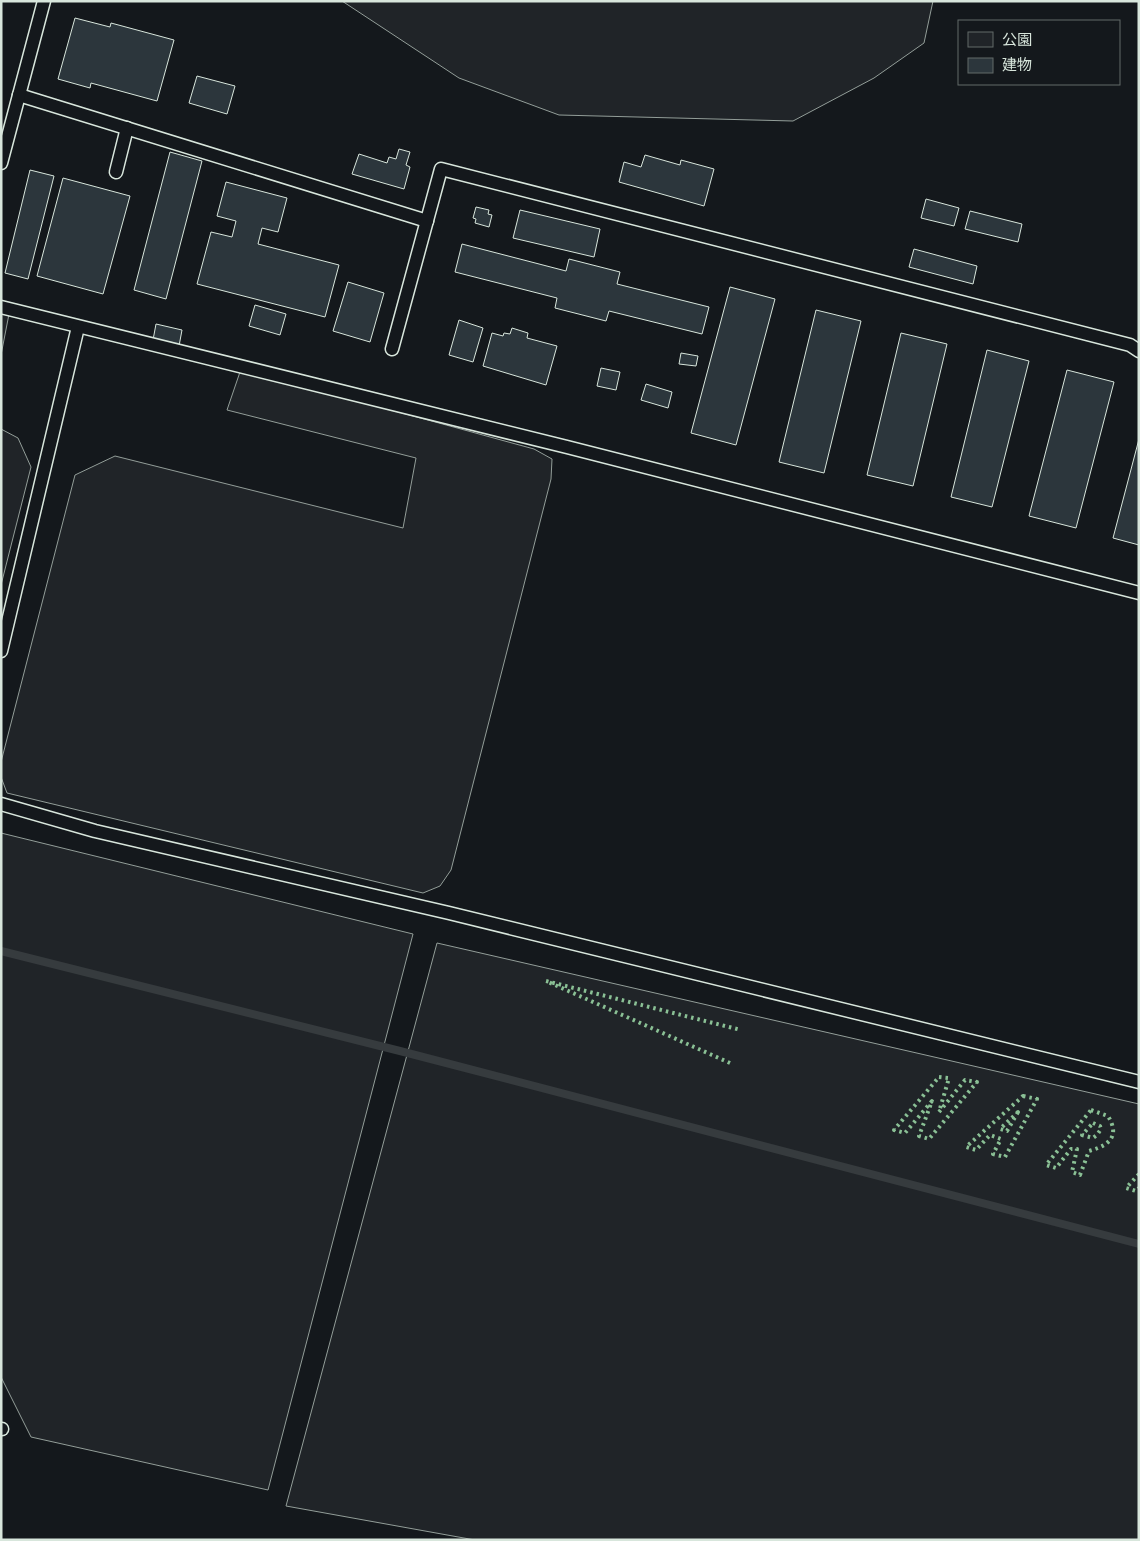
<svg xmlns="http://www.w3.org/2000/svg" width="1140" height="1541" font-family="Lora,'Noto Sans JP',serif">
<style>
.green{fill:#202428;stroke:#939e99}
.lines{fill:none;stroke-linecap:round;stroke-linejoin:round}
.stream{stroke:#363b3e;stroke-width:8}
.building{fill:#2c363c;stroke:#d8e6dc}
.lane-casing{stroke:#d8e6dc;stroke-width:15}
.lane{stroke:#14181c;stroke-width:12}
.hedge{stroke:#8ac095;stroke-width:4;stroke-dasharray:2.5 4;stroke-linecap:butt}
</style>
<rect width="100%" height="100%" fill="#14181c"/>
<g class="green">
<polygon points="342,1 933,1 924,43 874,78 793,121 559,115 459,78"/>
<polygon points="1,307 10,309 1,355"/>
<polygon points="241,369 534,449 552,459 551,479 451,870 440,886 423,893 7,793 1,777 1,762 75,475 115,456 403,528 416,458 227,410"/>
<polygon points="1,429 18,438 31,467 1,585"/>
<polygon points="1,833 413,934 268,1490 31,1437 1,1377"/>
<polygon points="437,943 1139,1104 1139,1540 475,1540 286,1506"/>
</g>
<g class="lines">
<polyline class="stream" points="1,951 400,1051 1139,1244"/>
</g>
<g class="building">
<polygon points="75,18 110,27 111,23 174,40 157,101 91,83 90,88 58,79"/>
<polygon points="197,76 235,86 227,114 189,103"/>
<polygon points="399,149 410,152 406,165 410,167 404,189 352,174 359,154 387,163 389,157 396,159"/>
<polygon points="170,152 202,161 166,299 134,290"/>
<polygon points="645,155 680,165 681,160 714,169 704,206 619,182 624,162 641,167"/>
<polygon points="30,170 54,176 28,279 5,273"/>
<polygon points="63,178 130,196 103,294 37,276"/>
<polygon points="226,182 287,198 278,232 262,228 258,244 339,265 325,317 197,284 211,232 232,237 236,221 217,216"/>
<polygon points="926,199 959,208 954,226 921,218"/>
<polygon points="476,207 489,210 488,214 492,215 489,227 475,223 476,219 473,218"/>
<polygon points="520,210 600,229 594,257 513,238"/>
<polygon points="970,211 1022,224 1018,242 965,229"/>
<polygon points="462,244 566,271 569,259 620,272 617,284 709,307 702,334 609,311 606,321 555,308 557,298 455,272"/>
<polygon points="914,249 977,266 973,284 909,267"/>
<polygon points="348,282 384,293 370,342 333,331"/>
<polygon points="730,287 775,299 736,445 691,433"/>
<polygon points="255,305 286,314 280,335 249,326"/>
<polygon points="816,310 861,321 824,473 779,462"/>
<polygon points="459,320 483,328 473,362 449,355"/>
<polygon points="156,324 182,330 179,346 153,340"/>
<polygon points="512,328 528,333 527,338 557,346 546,385 483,366 492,333 503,336 504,333 510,334"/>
<polygon points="901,333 947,344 913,486 867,475"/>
<polygon points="987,350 1029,361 992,507 951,497"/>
<polygon points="681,353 698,356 696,366 679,364"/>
<polygon points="601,368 620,372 616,390 597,386"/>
<polygon points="1067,370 1114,382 1076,528 1029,516"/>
<polygon points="646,384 672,392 668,408 641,400"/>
<polygon points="1139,439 1139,545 1113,538"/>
</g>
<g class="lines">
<defs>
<g id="lane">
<polyline points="19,95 427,221"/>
<polyline points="1,163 44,1"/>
<polyline points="116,172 127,128"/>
<polyline points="1,307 567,447 1139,593"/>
<polyline points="392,349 441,169 1130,345 1139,351"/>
<polyline points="1,651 78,327"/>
<polyline points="1,804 95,831 449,913 1139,1082"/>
<polyline points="1,1429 2,1429"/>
</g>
</defs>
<use href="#lane" class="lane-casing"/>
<use href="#lane" class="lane"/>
<g class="hedge">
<polyline points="730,1063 546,981 741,1030"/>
<polygon points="939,1077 949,1078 939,1112 965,1080 977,1082 929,1139 919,1136 932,1101 905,1133 894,1130"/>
<polygon points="1023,1096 1037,1099 1005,1157 993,1154 1001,1139 990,1135 976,1150 966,1147"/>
<path d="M1091 1110 1108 1116C1120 1136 1110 1145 1089 1151L1080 1175 1072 1172 1077 1149H1071L1056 1168 1046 1165Z"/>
<polygon points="1018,1112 1007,1131 1000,1129"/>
<polygon points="1093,1123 1100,1126 1101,1129 1097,1135 1093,1138 1082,1135"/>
<polyline points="1139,1174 1126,1188 1136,1191 1139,1188"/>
</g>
</g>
<rect width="1140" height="1541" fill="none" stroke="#d8e6dc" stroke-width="5"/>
<rect x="958" y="20" width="162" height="65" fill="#14181c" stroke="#626a69"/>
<rect x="968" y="32" width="25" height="15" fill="#202428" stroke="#626a69"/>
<text x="1002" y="45" font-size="15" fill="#d8e6dc">公園</text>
<rect x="968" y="58" width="25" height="15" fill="#2c363c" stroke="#626a69"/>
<text x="1002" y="70" font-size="15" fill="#d8e6dc">建物</text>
</svg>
